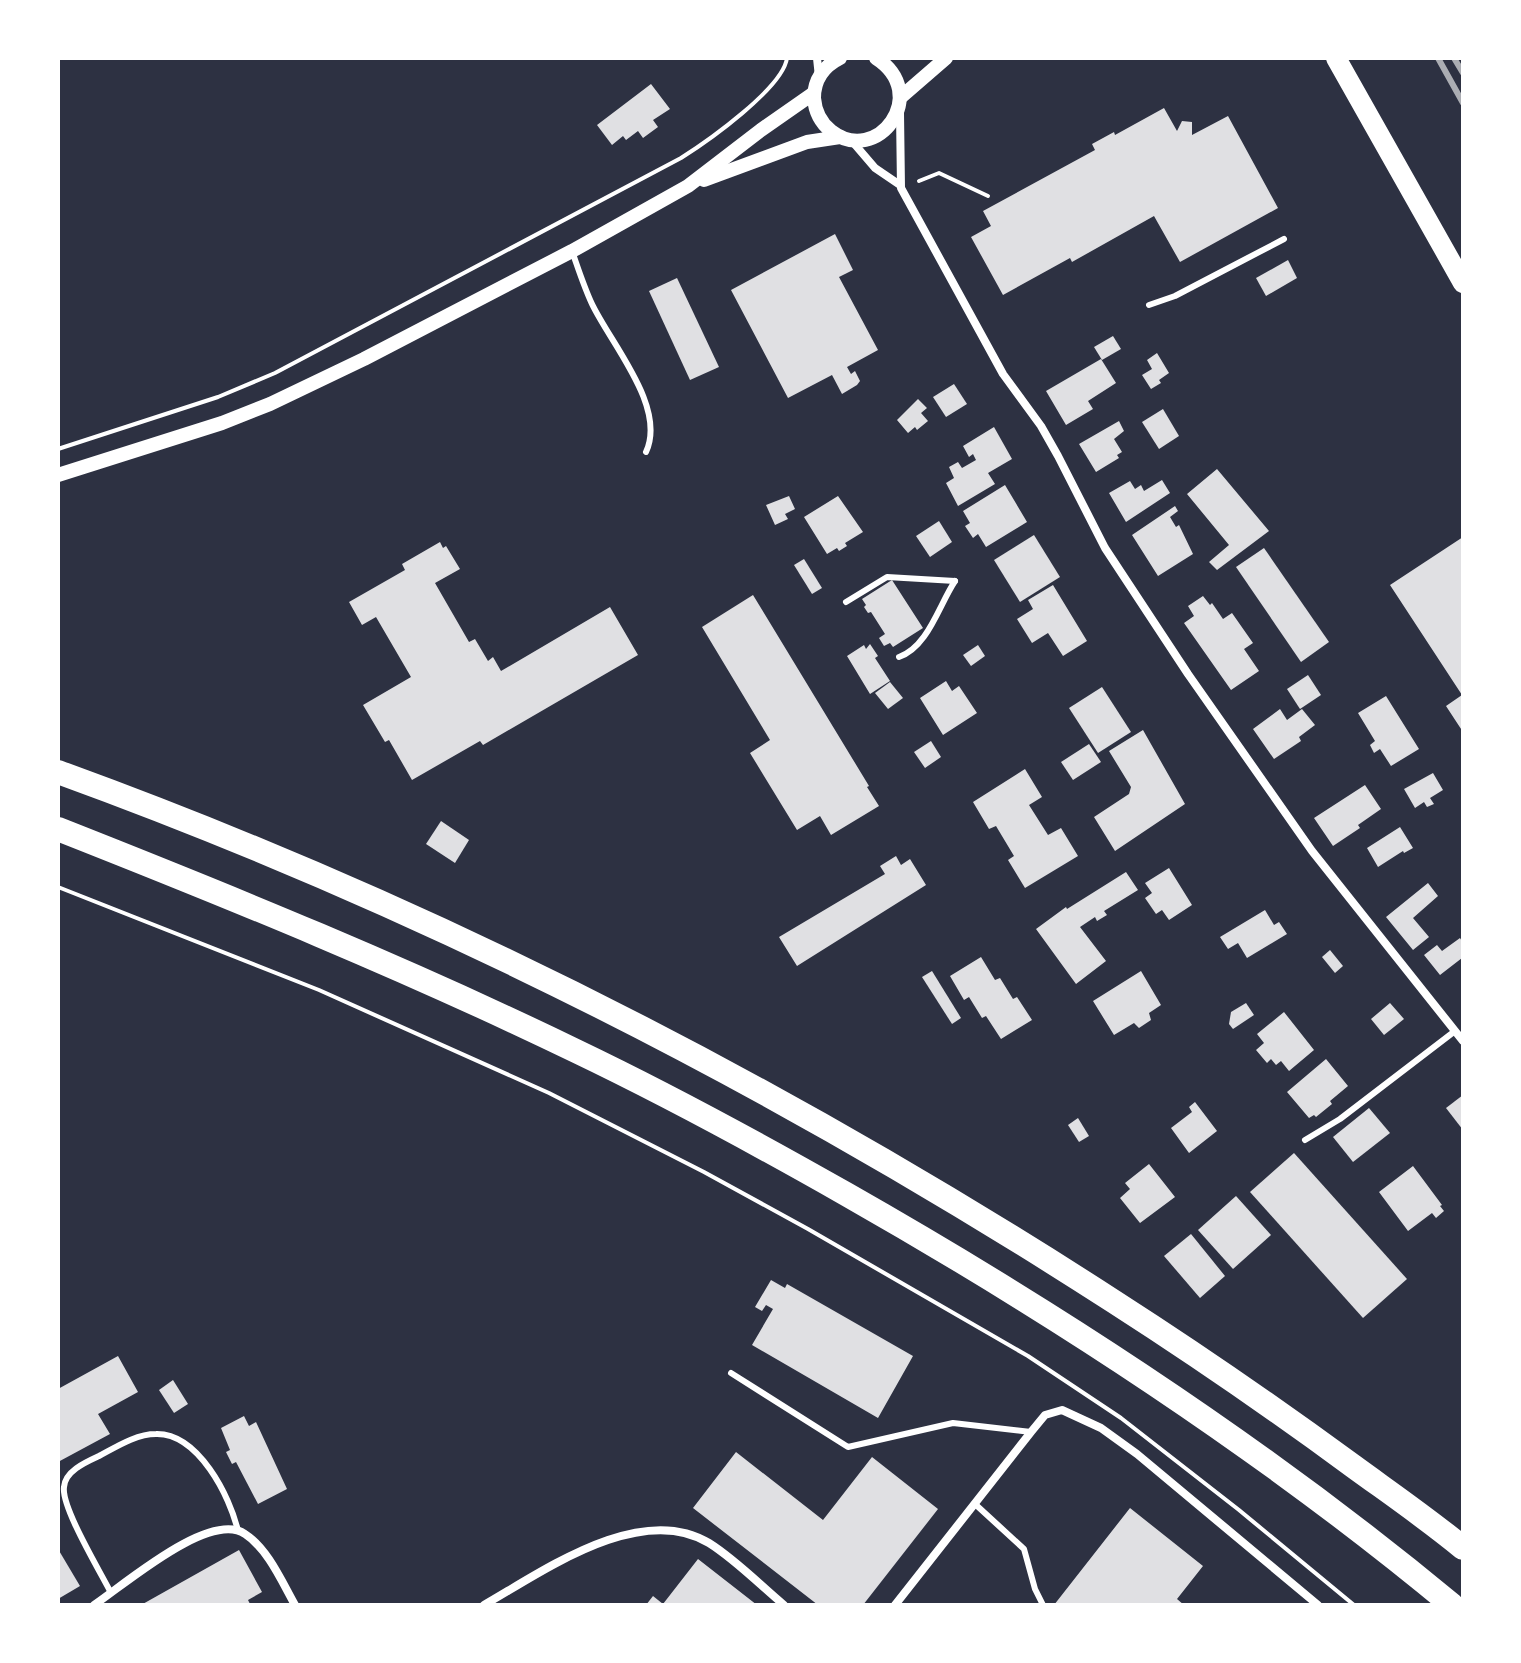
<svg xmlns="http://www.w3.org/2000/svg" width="1521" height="1663" font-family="'Noto Sans',sans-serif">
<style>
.building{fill:#e0e0e3}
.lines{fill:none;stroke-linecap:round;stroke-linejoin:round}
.path{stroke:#fff;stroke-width:4}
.service{stroke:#fff;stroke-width:6}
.minor{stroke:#fff;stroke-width:8}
.tertiary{stroke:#fff;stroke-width:14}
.primary{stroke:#fff;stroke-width:20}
.motorway{stroke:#fff;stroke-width:24}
.rail{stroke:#abadb3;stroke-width:6}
</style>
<rect width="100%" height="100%" fill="#2d3142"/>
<g class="building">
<polygon points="651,84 670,109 653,120 658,127 643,138 638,131 626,140 623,136 612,145 597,125"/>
<polygon points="1164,108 1177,131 1182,121 1192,122 1192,135 1228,116 1278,208 1180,262 1154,216 1072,262 1070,258 1003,295 971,237 991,226 983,211 1095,150 1092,144 1114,132 1115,135"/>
<polygon points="835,234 853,270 839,277 878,350 847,367 851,374 855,371 860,381 857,385 842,394 832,375 788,398 731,290"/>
<polygon points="1288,260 1297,278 1266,296 1256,278"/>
<polygon points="677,278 719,367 690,380 649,291"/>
<polygon points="1113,336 1121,349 1102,360 1094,347"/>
<polygon points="1157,353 1169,373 1159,380 1161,383 1151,389 1142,375 1152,369 1147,360"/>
<polygon points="1101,359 1116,383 1088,401 1093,409 1066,425 1046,391"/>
<polygon points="954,384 967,404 946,417 933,397"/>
<polygon points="918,399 927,408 921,413 928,421 917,430 915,427 908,433 897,420"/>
<polygon points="1163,409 1179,436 1159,449 1142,422"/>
<polygon points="1119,421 1124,431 1114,439 1122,452 1117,455 1119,458 1096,472 1079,444"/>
<polygon points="994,427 1012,459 988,473 995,484 958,506 946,483 954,478 949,467 958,462 962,468 976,460 973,454 969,457 963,446"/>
<polygon points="1217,469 1269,531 1217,570 1209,562 1229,545 1187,494"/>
<polygon points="1162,480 1170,493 1126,522 1109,493 1130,481 1135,489 1141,485 1144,491"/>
<polygon points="1005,485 1027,522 986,547 978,534 973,538 965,526 970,523 963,511"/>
<polygon points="789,496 795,509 785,514 788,519 775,525 766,505"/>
<polygon points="838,496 863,532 845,543 847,546 839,551 837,548 827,554 804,517"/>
<polygon points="1175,506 1178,511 1170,517 1176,527 1179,525 1193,554 1158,576 1132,535"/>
<polygon points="939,521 952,542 930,557 916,536"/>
<polygon points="1034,535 1060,577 1020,602 994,560"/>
<polygon points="1463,537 1463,732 1446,706 1462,695 1390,585"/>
<polygon points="440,542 443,548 446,546 460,569 435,583 469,642 475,639 488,661 493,657 501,671 610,607 638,655 483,745 480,741 412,780 389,740 385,742 363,705 411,677 376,617 362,625 349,602 405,570 402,564"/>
<polygon points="1264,548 1329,642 1301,662 1236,567"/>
<polygon points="804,559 822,588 812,594 794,565"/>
<polygon points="892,580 923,628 893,647 890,643 884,646 879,638 885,634 871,612 868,613 864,607 866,605 862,599"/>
<polygon points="1053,585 1087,641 1063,656 1048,633 1032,643 1017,619 1033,609 1028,600"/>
<polygon points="753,595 869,786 867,787 879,806 831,835 820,816 797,830 750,753 770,740 702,627"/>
<polygon points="1203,596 1210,605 1212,603 1223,619 1232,613 1253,643 1244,649 1259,671 1231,690 1184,623 1194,616 1188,606"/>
<polygon points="870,644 878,656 875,658 890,681 870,694 847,656 864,645 866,649"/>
<polygon points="978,645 985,656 971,666 963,655"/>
<polygon points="1308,675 1321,695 1300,709 1287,689"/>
<polygon points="946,681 952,691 959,686 977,713 943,735 920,698"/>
<polygon points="890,682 903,698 888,709 875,693"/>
<polygon points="1102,687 1131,732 1098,753 1069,708"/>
<polygon points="1386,696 1419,749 1391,766 1380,749 1374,753 1370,745 1375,741 1358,713"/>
<polygon points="1280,709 1287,720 1302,709 1315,725 1299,737 1301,741 1274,759 1253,729"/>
<polygon points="1143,730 1185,804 1115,851 1094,817 1129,794 1131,787 1109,751"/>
<polygon points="931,741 941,757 925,768 914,752"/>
<polygon points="1089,744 1101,762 1073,780 1061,762"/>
<polygon points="1025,769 1042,797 1029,805 1048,835 1061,828 1078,856 1025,888 1008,860 1014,856 996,826 989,829 973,802"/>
<polygon points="1433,773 1443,790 1430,798 1434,804 1427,807 1424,802 1415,808 1404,789"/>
<polygon points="1365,785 1381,809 1358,825 1360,828 1333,846 1314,818"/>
<polygon points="441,821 469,840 455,863 426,844"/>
<polygon points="1400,827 1413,848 1404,853 1403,851 1378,867 1367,848"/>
<polygon points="896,856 901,865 910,859 926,885 797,966 779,937 885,874 880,866"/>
<polygon points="1169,868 1192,905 1169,920 1162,910 1156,914 1145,898 1152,893 1145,883"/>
<polygon points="1126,872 1138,890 1104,911 1107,915 1097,921 1095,917 1080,927 1106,961 1076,984 1036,929 1066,907 1067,909"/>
<polygon points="1428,883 1438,896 1413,918 1429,937 1413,950 1386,917"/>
<polygon points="1265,910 1274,925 1279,922 1287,934 1247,958 1238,943 1228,949 1220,937"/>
<polygon points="1460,938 1463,943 1462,958 1440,975 1424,955 1437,945 1442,951"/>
<polygon points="1330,950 1343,966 1335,973 1322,957"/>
<polygon points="981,957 995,980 1000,978 1013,999 1017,997 1032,1020 1001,1039 986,1016 982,1018 969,997 964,1000 950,976"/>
<polygon points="932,971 961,1018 952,1024 922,977"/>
<polygon points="1141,971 1161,1005 1149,1013 1151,1020 1139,1028 1134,1023 1114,1035 1093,1001"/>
<polygon points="1246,1003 1254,1015 1233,1029 1229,1024 1231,1012"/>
<polygon points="1390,1003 1404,1019 1384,1035 1371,1019"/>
<polygon points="1284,1012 1314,1050 1289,1071 1281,1061 1276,1065 1271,1059 1267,1063 1256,1050 1264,1043 1257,1034"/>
<polygon points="1326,1059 1348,1086 1330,1101 1332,1104 1316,1117 1314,1115 1309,1118 1287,1092"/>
<polygon points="1463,1095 1463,1130 1446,1108"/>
<polygon points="1195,1102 1217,1131 1189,1153 1171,1128 1192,1112 1189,1107"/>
<polygon points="1369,1108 1390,1133 1353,1162 1333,1137"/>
<polygon points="1078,1118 1089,1136 1079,1142 1068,1125"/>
<polygon points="1294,1153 1407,1279 1363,1318 1250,1192"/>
<polygon points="1149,1164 1175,1197 1140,1223 1120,1198 1130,1189 1125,1183"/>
<polygon points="1413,1166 1442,1205 1440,1206 1444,1211 1436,1218 1432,1213 1408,1231 1379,1192"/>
<polygon points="1236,1196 1271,1235 1233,1269 1198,1230"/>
<polygon points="1191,1234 1225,1276 1200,1298 1164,1256"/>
<polygon points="771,1280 785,1288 787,1284 913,1356 878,1418 752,1345 773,1309 766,1305 762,1311 755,1307"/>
<polygon points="118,1356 138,1392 98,1414 110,1434 58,1462 58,1389"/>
<polygon points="173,1380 188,1404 174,1413 159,1390"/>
<polygon points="244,1416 249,1426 256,1422 287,1489 258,1504 236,1462 232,1464 226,1452 230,1450 221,1428"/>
<polygon points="736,1452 823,1520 872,1457 938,1509 863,1605 818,1605 693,1508"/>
<polygon points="1130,1508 1203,1566 1177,1599 1184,1605 1054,1605"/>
<polygon points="58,1549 80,1586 58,1599"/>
<polygon points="239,1550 262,1592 248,1600 250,1604 141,1605"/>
<polygon points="698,1559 757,1605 646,1605 653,1596 663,1604"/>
</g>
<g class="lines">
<g class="path">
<polyline points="919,181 939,173 988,196"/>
<path d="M58 449 218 397 275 373 681 158C708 141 783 88 787 58"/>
<polyline points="58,887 319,990 549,1093 704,1172 808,1229 1028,1356 1121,1418 1239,1510 1354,1605"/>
</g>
<g class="service">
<path d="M572 251C578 268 584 287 592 304 611 344 667 407 646 452"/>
<polyline points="1149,305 1175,296 1284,239"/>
<polyline points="846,602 887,577 955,581"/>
<path d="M899 657C928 647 939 605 955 581"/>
<polyline points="1305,1140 1340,1119 1455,1031"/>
<polyline points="731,1373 848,1447 953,1423 1031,1432"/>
<polyline points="975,1504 1024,1549 1035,1589 1043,1605"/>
<path d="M111 1593C101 1573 61 1507 64 1487 65 1471 86 1462 99 1456 116 1447 136 1434 156 1434 198 1433 230 1496 238 1531"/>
</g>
<g class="minor">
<polyline points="817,58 819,77"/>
<polyline points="900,113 901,188 1003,374 1041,426 1058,456 1105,548 1188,674 1312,851 1463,1041"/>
<polyline points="851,140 875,168 900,185"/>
<path d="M94 1605C124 1585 210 1510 245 1534 268 1549 282 1582 295 1605"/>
<path d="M484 1605C542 1572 640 1501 709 1543 736 1560 760 1585 784 1605"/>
<polyline points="895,1605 1031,1432 1045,1415 1062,1410 1101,1428 1137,1454 1318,1605"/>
</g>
<g class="tertiary">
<path d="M840 58C824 66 814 80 814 98 815 111 821 123 831 131 877 167 932 94 876 58"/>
<polyline points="901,97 946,58"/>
<polyline points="704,180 807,142 840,137"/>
<polyline points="58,475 222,423 270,404 364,359 572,251 688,186 761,130 814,93"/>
</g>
<polyline class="primary" points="1336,58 1463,283"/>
<g class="motorway">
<path d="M58 772C427 906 783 1088 1113 1301 1194 1353 1274 1408 1353 1466 1390 1493 1428 1519 1463 1548"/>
<path d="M58 829C233 898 407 969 576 1051 668 1095 758 1144 846 1194 1059 1315 1264 1449 1452 1605"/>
</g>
<g class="rail">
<polyline points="1438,58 1463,103"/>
<polyline points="1454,58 1463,73"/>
</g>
</g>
<rect width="1521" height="1663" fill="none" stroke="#ffffff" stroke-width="120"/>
</svg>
